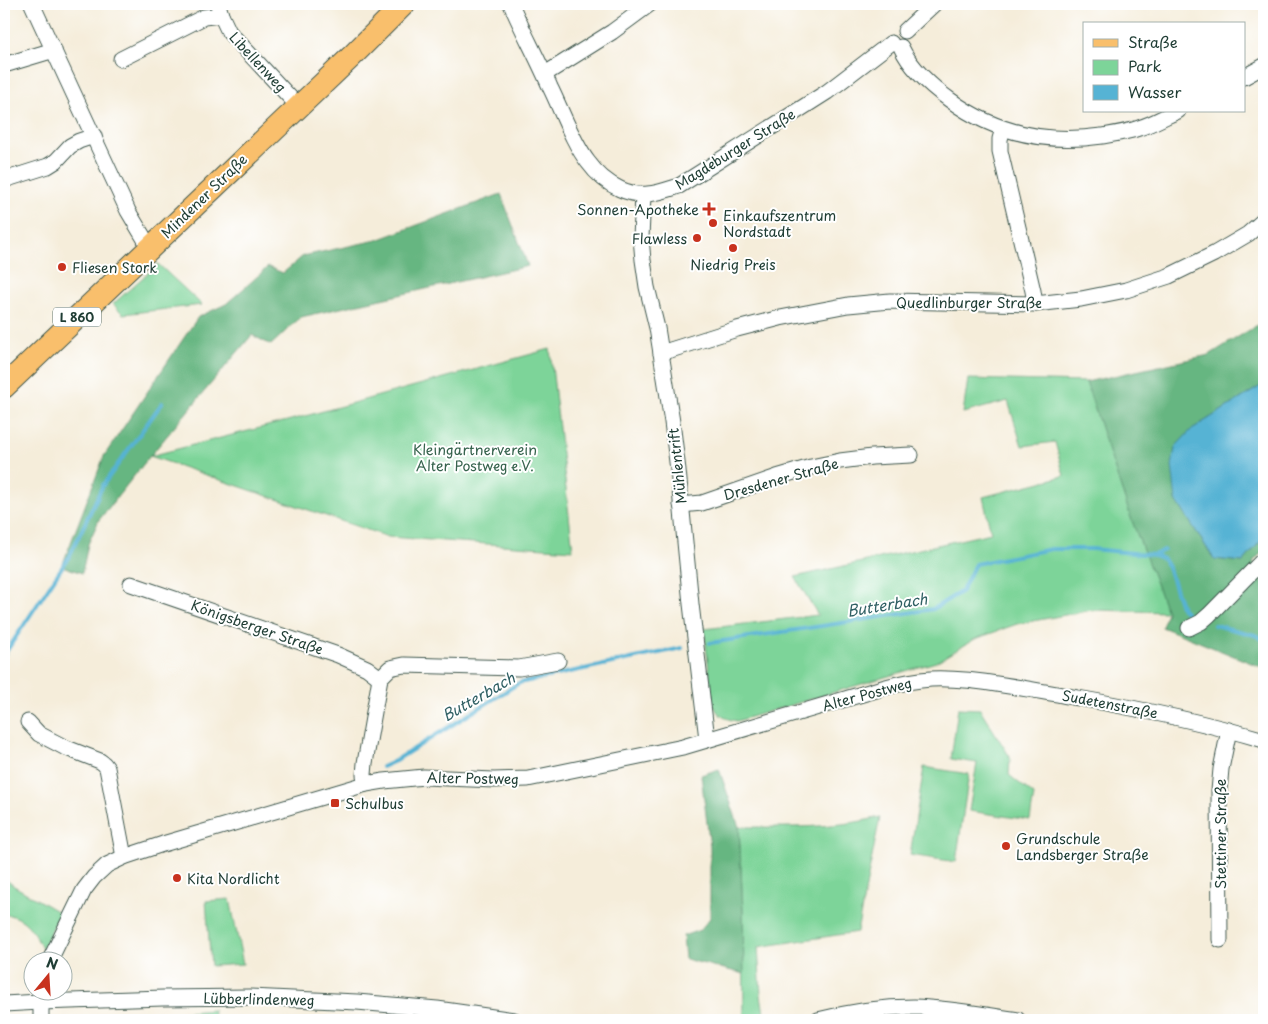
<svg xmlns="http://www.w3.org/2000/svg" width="1268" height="1024" font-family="'Playpen Sans',sans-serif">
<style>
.green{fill:#7dd499;stroke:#4e8866}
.forest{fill:#66b681;stroke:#427a5a}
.water{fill:#56b3d4;stroke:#3a7884}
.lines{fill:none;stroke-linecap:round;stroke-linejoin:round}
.stream{stroke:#56b3d4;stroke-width:4}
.minor-casing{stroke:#3f574d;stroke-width:17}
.primary-casing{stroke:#3f574d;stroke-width:24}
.minor{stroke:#fff;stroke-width:15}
.primary{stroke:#f9bf6c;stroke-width:22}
.poi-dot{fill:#c8321e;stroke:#fff;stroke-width:2}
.labels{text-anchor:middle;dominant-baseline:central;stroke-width:4;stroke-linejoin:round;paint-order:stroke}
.shield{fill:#fff;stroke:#627771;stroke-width:1}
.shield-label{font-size:12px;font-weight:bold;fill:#1f3d34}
.street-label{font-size:14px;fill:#1f3d34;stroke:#fff}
.poi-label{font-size:14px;fill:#1f3d34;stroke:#fff;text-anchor:start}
.park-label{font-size:14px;fill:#36634d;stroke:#fff}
.water-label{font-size:15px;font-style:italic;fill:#306064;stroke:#fff}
</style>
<rect width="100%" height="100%" fill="#fff"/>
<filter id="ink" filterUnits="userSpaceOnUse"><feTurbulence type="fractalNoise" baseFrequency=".02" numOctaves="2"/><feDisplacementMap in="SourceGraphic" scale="10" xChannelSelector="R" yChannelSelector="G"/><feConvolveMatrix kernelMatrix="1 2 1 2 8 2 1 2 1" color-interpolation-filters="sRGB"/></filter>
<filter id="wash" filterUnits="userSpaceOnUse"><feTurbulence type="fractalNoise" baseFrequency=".0096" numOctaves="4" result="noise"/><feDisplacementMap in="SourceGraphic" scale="20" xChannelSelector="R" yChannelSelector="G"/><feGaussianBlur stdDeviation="1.12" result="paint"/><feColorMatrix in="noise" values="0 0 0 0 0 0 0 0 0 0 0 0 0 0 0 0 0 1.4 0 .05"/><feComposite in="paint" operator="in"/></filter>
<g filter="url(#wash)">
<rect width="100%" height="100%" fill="#f5edda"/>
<g class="green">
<polygon points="158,264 202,305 123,314 113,304"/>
<polygon points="550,349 573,550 388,537 150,456 287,421"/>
<path d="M968 379 1086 382 1131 518 1167 612 1092 610 1017 624 975 639 936 662 737 721C725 719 718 716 713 704L704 629 818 615 795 577 991 533 983 497 1064 476 1055 442 1022 446 1008 401 963 413Z"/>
<polygon points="958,708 980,709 1010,757 1009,775 1034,795 1030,820 969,811 977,763 951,759"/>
<polygon points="924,767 969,774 956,862 910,855"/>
<path d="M880 817 857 932 758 947 761 995 765 1020H744L743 912 739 827C787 827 833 829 880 817Z"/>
<path d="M4 878 14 886 60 913 42 949C35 933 24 914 4 915Z"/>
<polygon points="230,899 243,964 211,966 206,901"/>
<polygon points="213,1010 215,1020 97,1020 94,1017 130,1017"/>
</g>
<g class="forest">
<polygon points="501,194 528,266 301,317 271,345 252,335 150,456 99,520 88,544 82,573 62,566 104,456 198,317 226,304 268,267 283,273 303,256 377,240"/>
<polygon points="1264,321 1264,384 1192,429 1176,500 1214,559 1243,562 1264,537 1264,550 1253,562 1264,586 1264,668 1246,661 1162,627 1167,612 1131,518 1086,382 1209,355"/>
<polygon points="719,769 739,827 743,912 744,974 685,959 683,936 700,930 710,918 710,847 701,775"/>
</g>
<polygon class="water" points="1264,384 1264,537 1243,562 1214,559 1176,500 1172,466 1175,447 1192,429"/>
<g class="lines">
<g class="stream">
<polyline points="1154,555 1163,559 1168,567 1182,609 1187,613"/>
<polyline points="1214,625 1255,635 1264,640"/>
<polyline points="710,643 933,609 962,591 975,564 1051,549 1092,549 1154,555 1164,550"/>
<polyline points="4,655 70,555 103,485 162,403"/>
<polyline points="382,767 393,762 519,683 682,648"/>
</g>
</g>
</g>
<g filter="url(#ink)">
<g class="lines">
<defs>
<g id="minor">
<polyline points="32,4 128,211 150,248"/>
<polyline points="218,4 221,15 229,32 298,106"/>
<path d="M511 4C523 32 538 59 550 87 561 109 573 143 588 162 596 173 607 183 620 189 642 199 657 193 679 186L827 92 891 43"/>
<polyline points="905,31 934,4"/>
<path d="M901 47C910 67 932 87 950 100 995 133 1047 144 1102 136 1114 134 1128 132 1139 128 1153 124 1165 116 1178 111"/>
<polyline points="121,59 204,17 221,15"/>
<polyline points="4,65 54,50"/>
<polyline points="545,74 612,32 650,4"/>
<polyline points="1244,77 1264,66"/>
<polyline points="1003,129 1000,139 1000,151 1033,291 1035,304"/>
<polyline points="4,180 48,166 56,161 70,146 79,141 94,136"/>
<polyline points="643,195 641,238 643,260 647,287 657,328 672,422 678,470 691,604 707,739"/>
<polyline points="661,353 737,329 780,318 848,305 890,301 1035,304 1081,299 1126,290 1169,276 1214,254 1248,234 1264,220"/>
<polyline points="681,505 702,503 777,477 811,467 840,461 872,457 911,455"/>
<polyline points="131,584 338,655 367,668 380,678 390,668 404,665 519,668 558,661"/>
<polyline points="1189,628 1201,622 1209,615 1264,559"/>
<polyline points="28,722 39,734 64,747 100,761 104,764 107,768 124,857"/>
<polyline points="366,784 364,775 365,763 380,678"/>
<polyline points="1220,940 1219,791 1221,769 1229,730"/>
<path d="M49 962 84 890 94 877 107 865 124 857 163 844 366 784 384 781 424 777 494 780 528 779 683 747 886 687C901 683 916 680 931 679 955 678 979 681 1003 685 1028 689 1053 693 1078 698 1141 709 1203 722 1264 740"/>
<polyline points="41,992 41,1020"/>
<polyline points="4,1004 40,1002 163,998 250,997 357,1002 437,1009 514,1020"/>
<path d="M818 1020C849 1012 882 1007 914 1007 949 1008 984 1015 1018 1020"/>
</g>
<polyline id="primary" points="4,387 351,57 404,4"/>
</defs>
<use href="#minor" class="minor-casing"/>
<use href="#primary" class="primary-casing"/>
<use href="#minor" class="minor"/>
<use href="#primary" class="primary"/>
</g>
</g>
<g class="poi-dot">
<path d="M706.5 201.5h5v5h5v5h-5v5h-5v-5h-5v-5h5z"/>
<circle cx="713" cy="223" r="5"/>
<circle cx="697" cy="238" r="5"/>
<circle cx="733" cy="248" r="5"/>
<circle cx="62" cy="267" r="5"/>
<rect x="330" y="798" width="10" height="10" rx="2.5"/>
<circle cx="1006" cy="846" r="5"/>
<circle cx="177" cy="878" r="5"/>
</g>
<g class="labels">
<rect class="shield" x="53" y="307.5" width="48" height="19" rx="4"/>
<g class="shield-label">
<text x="77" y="317">L 860</text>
</g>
<g class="street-label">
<text transform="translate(258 62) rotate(47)">Libellenweg</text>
<text transform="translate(735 149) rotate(-32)">Magdeburger Straße</text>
<text transform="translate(204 196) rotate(-44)">Mindener Straße</text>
<text x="969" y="302">Quedlinburger Straße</text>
<text transform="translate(677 466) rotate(-96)">Mühlentrift</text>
<text transform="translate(781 479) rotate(-16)">Dresdener Straße</text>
<text transform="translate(257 627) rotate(19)">Königsberger Straße</text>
<text transform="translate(867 694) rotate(-15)">Alter Postweg</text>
<text transform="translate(1110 704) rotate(11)">Sudetenstraße</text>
<text transform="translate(473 778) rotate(1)">Alter Postweg</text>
<text transform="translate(1220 834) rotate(-90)">Stettiner Straße</text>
<text transform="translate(259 999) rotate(1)">Lübberlindenweg</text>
</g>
<g class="poi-label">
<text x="699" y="209" text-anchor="end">Sonnen-Apotheke</text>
<text x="723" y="215">Einkaufszentrum<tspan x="723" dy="16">Nordstadt</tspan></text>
<text x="687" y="238" text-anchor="end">Flawless</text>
<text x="733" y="264" text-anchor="middle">Niedrig Preis</text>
<text x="72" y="267">Fliesen Stork</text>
<text x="345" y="803">Schulbus</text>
<text x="1016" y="838">Grundschule<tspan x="1016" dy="16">Landsberger Straße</tspan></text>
<text x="187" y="878">Kita Nordlicht</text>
</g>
<g class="park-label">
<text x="475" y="449">Kleingärtnerverein<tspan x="475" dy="16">Alter Postweg e.V.</tspan></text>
</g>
<g class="water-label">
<text transform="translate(887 604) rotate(-9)">Butterbach</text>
<text transform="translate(478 696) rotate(-30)">Butterbach</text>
</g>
</g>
<rect width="1268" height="1024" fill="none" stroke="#fff" stroke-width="20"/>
<rect x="1083" y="22" width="162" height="90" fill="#ffffff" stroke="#a5b1ae"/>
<rect x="1093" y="39" width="25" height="8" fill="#f9bf6c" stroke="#a5b1ae"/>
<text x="1128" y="48" font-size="15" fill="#1f3d34">Straße</text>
<rect x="1093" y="60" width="25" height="15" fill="#7dd499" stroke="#a5b1ae"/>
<text x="1128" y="72" font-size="15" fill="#1f3d34">Park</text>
<rect x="1093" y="85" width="25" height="15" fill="#56b3d4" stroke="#a5b1ae"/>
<text x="1128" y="98" font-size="15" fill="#1f3d34">Wasser</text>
<g transform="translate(48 976) rotate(18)"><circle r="24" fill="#ffffff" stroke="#a5b1ae"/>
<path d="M0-4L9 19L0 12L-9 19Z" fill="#c8321e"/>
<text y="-8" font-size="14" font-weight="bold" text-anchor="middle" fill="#1f3d34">N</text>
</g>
</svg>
